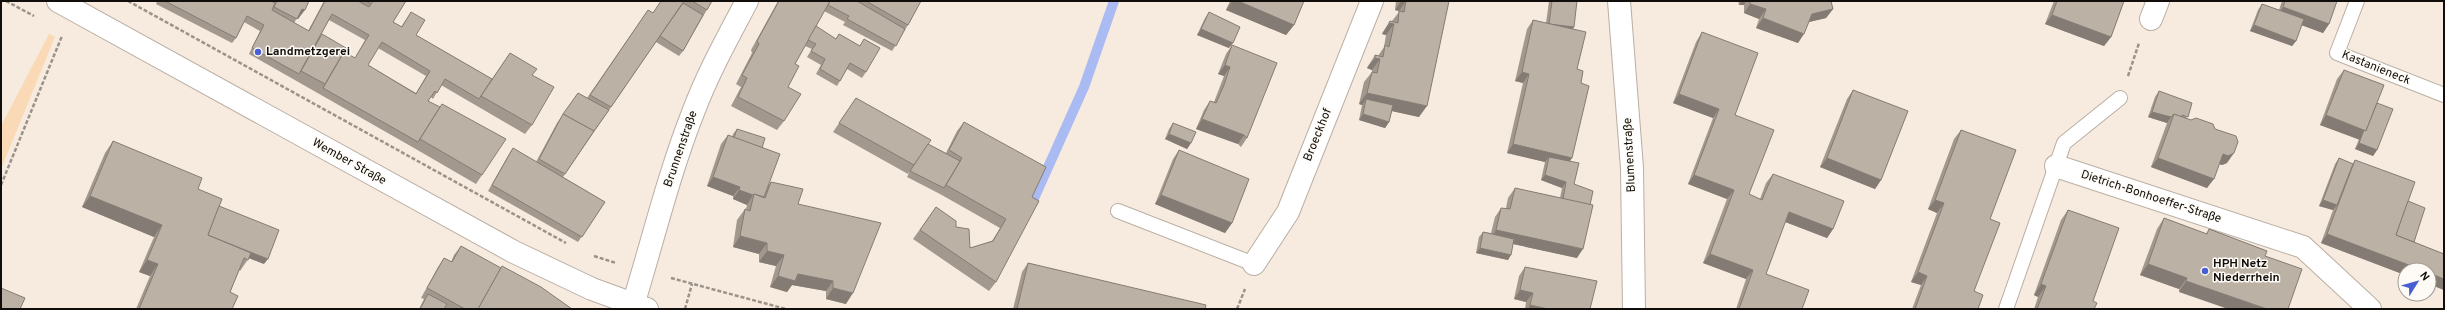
<svg xmlns="http://www.w3.org/2000/svg" width="2445" height="310" font-family="Overpass,sans-serif">
<style>
.green{fill:#f9d9b6}
.lines{fill:none;stroke-linecap:round;stroke-linejoin:round}
.stream{stroke:#a9bbf2;stroke-width:10}
.service-casing{stroke:#baafa4;stroke-width:16}
.minor-casing{stroke:#baafa4;stroke-width:24}
.tertiary-casing{stroke:#baafa4;stroke-width:24}
.path{stroke:#9b928a;stroke-width:2.5;stroke-dasharray:4 2;stroke-linecap:butt}
.service{stroke:#fff;stroke-width:14}
.minor{stroke:#fff;stroke-width:22}
.tertiary{stroke:#fff;stroke-width:22}
.wall{fill:#a2988e;fill-rule:evenodd}
.shaded-wall{fill:#847c74}
.building{fill:#bcb1a5;stroke:#847c74;fill-rule:evenodd}
.poi-dot{fill:#485fd3;stroke:#fefaf5;stroke-width:1.5}
.labels{text-anchor:middle;dominant-baseline:central;stroke-width:3;stroke-linejoin:round;paint-order:stroke}
.poi-label{font-size:12px;font-weight:bold;fill:#110d0a;stroke:#fefaf5;text-anchor:start}
.street-label{font-size:12px;fill:#110d0a;stroke:#fefaf5}
</style>
<rect width="100%" height="100%" fill="#f7ebdf"/>
<polygon class="green" points="49,34 55,37 1,169 1,126"/>
<g class="lines">
<polyline class="stream" points="1032,203 1084,87 1114,1"/>
<defs>
<g id="service">
<polyline points="2357,1 2337,53 2444,95"/>
<polyline points="1118,211 1254,264"/>
<polyline points="2006,309 2064,143 2120,98"/>
</g>
<g id="minor">
<polyline points="1619,1 1632,168 1634,309"/>
<polyline points="2151,19 2158,1"/>
<polyline points="2056,166 2303,247 2370,309"/>
<polyline points="1254,264 1288,212 1372,1"/>
<path d="M633 305C653 240 669 173 694 110 708 73 728 37 747 1"/>
</g>
<polyline id="tertiary" points="58,1 514,252 592,289 647,309"/>
</defs>
<use href="#service" class="service-casing"/>
<use href="#minor" class="minor-casing"/>
<use href="#tertiary" class="tertiary-casing"/>
<g class="path">
<polyline points="6,1 34,16"/>
<polyline points="128,1 566,243"/>
<polyline points="2128,76 2139,43"/>
<polyline points="1,185 62,36"/>
<polyline points="594,256 616,263"/>
<polyline points="671,278 786,309"/>
<polyline points="685,309 692,284"/>
<polyline points="1237,309 1245,289"/>
</g>
<use href="#service" class="service"/>
<use href="#minor" class="minor"/>
<use href="#tertiary" class="tertiary"/>
</g>
<g class="wall">
<path d="M157 1H309L298 19 297 18 294 23 308 31 324 1H406L393 22 401 27 411 12 416 35 492 79 510 53 532 75V125L525 134 441 85 433 99 431 97 428 101 482 175 476 184 414 148 249 54 260 31 244 22 236 38 232 43 156 4ZM329 20 365 40 355 58 319 38ZM378 48 426 76 416 93 368 65Z"/>
<polygon points="661,1 712,1 683,51 679,56 656,42 563,177 605,202 578,242 488,191 509,154 513,148 536,162 557,123 578,93 587,98 648,10 653,13"/>
<polygon points="778,1 921,1 908,25 892,51 843,25 845,22 824,11 816,26 836,39 839,34 860,46 864,39 866,72 862,78 847,69 837,86 816,74 821,65 807,57 812,49 805,46 795,64 788,87 784,121 777,130 731,106 741,87 736,84 752,53 751,50"/>
<polygon points="1230,1 1304,1 1294,25 1286,35 1226,10"/>
<polygon points="1396,1 1449,1 1419,117 1392,111 1389,122 1385,128 1359,120 1362,105 1359,104 1364,82 1372,72 1372,70 1367,68 1368,66 1375,55 1378,56 1384,47 1386,35 1382,34 1383,32 1390,21 1392,21 1399,12 1399,11 1395,10"/>
<polygon points="1549,1 1577,1 1573,29 1577,69 1581,83 1570,161 1574,184 1577,258 1513,244 1508,260 1476,253 1479,237 1483,232 1491,233 1495,217 1501,208 1506,208 1508,198 1515,188 1560,198 1562,188 1541,180 1545,162 1507,153 1523,83 1515,81 1527,29 1533,20 1546,23"/>
<polygon points="1738,1 1831,1 1833,9 1826,18 1809,22 1798,43 1756,28 1759,19 1744,13 1744,5 1739,5"/>
<polygon points="2054,1 2124,1 2111,37 2104,46 2045,24"/>
<polygon points="2282,1 2337,1 2329,24 2323,33 2301,25 2296,41 2292,46 2250,31 2258,10 2262,4 2279,10"/>
<polygon points="1209,12 1229,48 1197,35 1205,18"/>
<polygon points="1702,32 1735,115 1749,194 1760,199 1766,183 1773,174 1833,229 1827,238 1785,222 1766,274 1802,309 1736,309 1746,279 1703,263 1727,199 1688,184 1713,118 1673,103 1696,42"/>
<polygon points="1232,45 1247,138 1241,147 1238,144 1196,129 1204,110 1210,101 1214,102 1224,76 1218,74 1226,54"/>
<polygon points="2344,70 2377,103 2377,150 2373,156 2355,149 2359,139 2320,125 2337,79"/>
<polygon points="1853,90 1881,180 1875,189 1820,167 1847,99"/>
<polygon points="2159,91 2187,118 2227,163 2222,165 2219,164 2207,188 2151,167 2167,123 2148,117 2155,97"/>
<polygon points="856,98 928,144 946,153 957,131 964,122 1032,197 996,282 989,291 913,239 936,207 956,227 970,248 992,241 1000,228 940,194 907,177 910,171 908,174 833,132"/>
<polygon points="1173,123 1191,143 1187,149 1165,139 1169,129"/>
<polygon points="737,129 762,148 769,185 771,182 798,204 846,304 826,299 826,291 792,285 787,292 770,287 776,266 759,262 759,254 733,247 737,220 745,209 746,209 747,205 733,199 733,196 707,186 721,144 728,135 732,137 733,134"/>
<polygon points="1961,130 1990,219 1974,291 1978,309 1912,309 1921,285 1911,282 1937,213 1928,209 1954,139"/>
<polygon points="113,141 198,189 219,206 264,264 249,258 240,271 239,270 230,292 232,309 136,309 150,276 139,272 154,237 82,207 105,153"/>
<polygon points="1179,150 1232,223 1225,233 1155,204 1173,159"/>
<polygon points="2339,158 2352,165 2355,160 2408,201 2414,242 2444,254 2444,290 2429,284 2405,270 2405,275 2321,243 2333,210 2319,206 2335,164"/>
<polygon points="2068,210 2094,309 2034,309 2038,297 2034,295 2061,220"/>
<polygon points="2164,218 2206,234 2209,229 2267,251 2179,292 2179,289 2140,275 2157,229"/>
<polygon points="461,246 572,309 419,309 424,299 421,298 438,267 444,258 451,262 454,255"/>
<polygon points="1028,263 1205,309 1013,309 1022,272"/>
<polygon points="1525,267 1590,309 1525,309 1526,302 1514,299 1519,276"/>
</g>
<g class="shaded-wall">
<polygon points="1232,1 1238,1 1294,25 1286,35 1226,10"/>
<polygon points="1401,1 1406,1 1399,11 1395,10"/>
<polygon points="1742,1 1746,1 1744,5 1739,5"/>
<polygon points="1750,4 1766,9 1759,19 1744,13"/>
<polygon points="2283,7 2329,24 2323,33 2277,16"/>
<polygon points="302,9 305,10 298,19 295,18"/>
<polygon points="1833,9 1826,18 1805,23 1812,14"/>
<polygon points="2052,15 2111,37 2104,46 2045,24"/>
<polygon points="1763,18 1804,34 1798,43 1756,28"/>
<polygon points="1389,23 1394,24 1386,35 1382,34"/>
<polygon points="1549,24 1574,27 1570,33"/>
<polygon points="2254,25 2296,41 2292,46 2250,31"/>
<polygon points="1201,29 1233,43 1229,48 1197,35"/>
<polygon points="1375,58 1380,59 1372,70 1367,68"/>
<polygon points="1225,65 1230,67 1224,76 1218,74"/>
<polygon points="1522,72 1529,74 1523,83 1515,81"/>
<polygon points="1367,93 1427,106 1419,117 1364,105 1366,99 1362,105 1359,104"/>
<polygon points="1679,94 1719,109 1713,118 1673,103"/>
<polygon points="2152,112 2171,117 2167,123 2148,117"/>
<polygon points="1363,114 1389,122 1385,128 1359,120"/>
<polygon points="2326,115 2366,131 2360,140 2320,125"/>
<polygon points="1202,119 1244,135 1238,144 1196,129"/>
<polygon points="1169,134 1191,143 1187,149 1165,139"/>
<polygon points="2359,143 2377,150 2373,156 2355,149"/>
<polygon points="1513,144 1572,158 1566,167 1549,157 1545,162 1507,153"/>
<polygon points="2234,153 2227,163 2222,165 2217,163 2223,154"/>
<polygon points="1827,158 1881,180 1875,189 1820,167"/>
<polygon points="2158,158 2214,179 2207,188 2151,167"/>
<polygon points="1545,175 1566,182 1562,188 1541,180"/>
<polygon points="1694,175 1734,190 1727,199 1688,184"/>
<polygon points="713,177 740,187 733,196 707,186"/>
<polygon points="739,190 753,195 747,205 733,199"/>
<polygon points="1161,195 1232,223 1225,233 1155,204"/>
<polygon points="90,196 162,225 154,237 82,207"/>
<polygon points="1935,200 1944,203 1937,213 1928,209"/>
<polygon points="2323,200 2337,205 2333,210 2319,206"/>
<polygon points="1789,212 1833,229 1827,238 1783,221"/>
<polygon points="1496,230 1583,249 1577,258 1490,239"/>
<polygon points="2327,234 2422,270 2405,270 2405,275 2321,243"/>
<polygon points="740,236 767,243 759,254 733,247"/>
<polygon points="1480,248 1511,255 1508,260 1476,253"/>
<polygon points="767,251 784,255 776,266 759,262"/>
<polygon points="250,252 268,259 264,264 246,257"/>
<polygon points="1710,254 1753,270 1746,279 1703,263"/>
<polygon points="147,260 158,264 150,276 139,272"/>
<polygon points="2148,264 2187,278 2179,289 2140,275"/>
<polygon points="1918,272 1927,276 1921,285 1911,282"/>
<polygon points="2429,273 2444,279 2444,290 2429,284"/>
<polygon points="798,274 833,281 826,291 792,285 787,292 770,287 778,276"/>
<polygon points="2186,281 2267,309 2228,309 2179,292"/>
<polygon points="2041,284 2046,286 2038,297 2034,295"/>
<polygon points="833,288 853,293 846,304 826,299"/>
<polygon points="1520,290 1533,293 1526,302 1514,299"/>
<polygon points="1530,305 1548,309 1528,309"/>
</g>
<g class="building">
<path d="M165 1H271L275 3 272 10 309 31 325 1H358L369 7 373 1H406L393 22 402 27 411 12 425 20 416 35 492 79 479 99 445 79 437 93 435 91 428 101 440 107 418 142 323 88 344 52 355 58 369 35 332 14 299 74 252 48 264 25 247 16 236 38ZM382 42 430 71 416 94 368 65Z"/>
<polygon points="277,1 309,1 305,10 302,9 297,19 274,7"/>
<polygon points="366,1 373,1 371,4"/>
<polygon points="661,1 684,1 611,107 590,95 648,10 653,13"/>
<polygon points="692,1 712,1 707,10"/>
<polygon points="779,1 830,1 795,64 799,66 788,87 801,94 784,121 738,97 747,78 742,75 759,44 757,41"/>
<polygon points="830,1 857,1 905,29 896,46 847,19 849,16 828,5"/>
<polygon points="866,1 921,1 908,25"/>
<polygon points="1238,1 1304,1 1294,25"/>
<polygon points="1406,1 1449,1 1427,106 1367,93 1372,72 1377,73 1380,59 1375,58 1375,55 1383,57 1385,45 1389,47 1394,24 1389,23 1390,21 1398,23 1399,11 1404,12"/>
<polygon points="1552,1 1577,1 1574,27 1549,24"/>
<polygon points="1750,1 1831,1 1833,9 1812,14 1804,34 1763,18 1766,9 1750,4"/>
<polygon points="2057,1 2124,1 2111,37 2052,15"/>
<polygon points="2285,1 2337,1 2329,24 2283,7"/>
<polygon points="683,3 703,15 683,51 660,36"/>
<polygon points="2262,4 2304,19 2296,41 2254,25"/>
<polygon points="1209,12 1240,27 1233,43 1201,29"/>
<polygon points="1533,20 1586,32 1577,69 1583,71 1581,83 1589,86 1572,158 1513,144 1529,74 1522,72"/>
<polygon points="816,26 836,39 839,34 860,46 864,39 880,48 866,72 850,63 840,81 820,69 825,59 811,51 816,44 808,40"/>
<polygon points="1702,32 1758,53 1735,115 1774,130 1749,194 1762,200 1773,174 1844,201 1833,229 1789,212 1766,274 1809,290 1802,309 1739,309 1753,270 1710,254 1734,190 1694,175 1719,109 1679,94"/>
<polygon points="322,34 346,48 325,84 301,71"/>
<polygon points="1232,45 1277,63 1247,138 1244,135 1202,119 1210,101 1216,103 1224,85 1230,67 1225,65"/>
<polygon points="510,53 537,69 532,75 554,87 532,125 481,96"/>
<polygon points="2344,70 2384,85 2366,131 2326,115"/>
<polygon points="1853,90 1908,111 1881,180 1827,158"/>
<polygon points="2159,91 2192,103 2188,117 2182,115 2182,117 2174,114 2171,117 2152,112"/>
<polygon points="578,93 609,110 594,131 563,114"/>
<polygon points="856,98 931,140 914,165 839,123"/>
<polygon points="1366,99 1393,105 1389,122 1363,114"/>
<polygon points="2377,103 2393,109 2377,150 2359,143 2364,130 2366,131"/>
<polygon points="442,104 506,139 482,175 420,139"/>
<polygon points="563,114 594,131 565,174 539,159"/>
<polygon points="2174,114 2191,120 2196,118 2213,124 2215,129 2236,136 2238,142 2234,153 2228,156 2223,154 2214,179 2158,158"/>
<polygon points="964,122 1046,167 1032,197 1039,201 996,282 920,230 936,207 956,221 956,227 969,229 970,248 993,241 1006,219 946,185 962,158 949,150"/>
<polygon points="1173,123 1196,132 1191,143 1169,134"/>
<polygon points="737,129 765,138 762,148 734,138"/>
<polygon points="1961,130 2016,150 1990,219 2000,223 1974,291 1983,295 1978,309 1915,309 1927,276 1918,272 1944,203 1935,200"/>
<polygon points="728,135 780,154 764,197 754,194 753,195 739,190 740,187 713,177"/>
<polygon points="113,141 202,178 198,189 222,199 208,235 251,253 248,260 244,258 230,292 238,296 232,309 139,309 158,264 147,260 162,225 90,196"/>
<polygon points="928,144 960,161 944,188 910,171"/>
<polygon points="513,148 605,202 582,237 492,185"/>
<polygon points="1179,150 1249,179 1232,223 1161,195"/>
<polygon points="1549,157 1579,163 1574,184 1593,191 1590,205 1563,199 1566,182 1545,175"/>
<polygon points="2339,158 2353,164 2337,205 2323,200"/>
<polygon points="2355,160 2415,182 2396,235 2444,254 2444,279 2429,273 2429,270 2422,270 2327,234"/>
<polygon points="771,182 803,189 798,204 881,223 853,293 833,288 833,281 798,274 795,281 778,276 784,255 767,251 767,243 740,236 745,209 750,211 754,194 765,198"/>
<polygon points="1515,188 1593,205 1583,249 1496,230 1501,208 1510,209"/>
<polygon points="2408,201 2425,208 2414,242 2396,235"/>
<polygon points="219,206 279,230 268,259 250,252 208,235"/>
<polygon points="2068,210 2119,228 2093,301 2097,303 2094,309 2037,309 2046,286 2041,284"/>
<polygon points="2164,218 2207,234 2209,229 2267,251 2265,256 2302,269 2288,309 2267,309 2186,281 2187,278 2148,264"/>
<polygon points="1483,232 1514,239 1511,255 1480,248"/>
<polygon points="461,246 501,268 478,309 465,309 427,288 444,258 452,262"/>
<polygon points="1028,263 1206,305 1205,309 1017,309"/>
<polygon points="502,266 541,287 572,309 478,309"/>
<polygon points="1525,267 1597,281 1590,309 1548,309 1530,305 1533,293 1520,290"/>
<polygon points="1,288 25,298 20,309 1,309"/>
<polygon points="428,294 447,304 444,309 420,309"/>
</g>
<g class="poi-dot">
<circle cx="258" cy="52" r="4"/>
<circle cx="2205" cy="271" r="4"/>
</g>
<g class="labels">
<g class="poi-label">
<text x="266" y="52">Landmetzgerei</text>
<text x="2213" y="264">HPH Netz<tspan x="2213" dy="14">Niederrhein</tspan></text>
</g>
<g class="street-label">
<text transform="translate(2376 68) rotate(22)">Kastanieneck</text>
<text transform="translate(1318 135) rotate(-68)">Broeckhof</text>
<text transform="translate(681 149) rotate(-71)">Brunnenstraße</text>
<text transform="translate(1630 155) rotate(-93)">Blumenstraße</text>
<text transform="translate(349 162) rotate(29)">Wember Straße</text>
<text transform="translate(2151 197) rotate(18)">Dietrich-Bonhoeffer-Straße</text>
</g>
</g>
<rect width="2445" height="310" fill="none" stroke="#110d0a" stroke-width="4"/>
<g transform="translate(2417 282) rotate(53)"><circle r="19" fill="#fefaf5" stroke="#9f9b97"/>
<path d="M0-3L7 15L0 10L-7 15Z" fill="#485fd3"/>
<text y="-6" font-size="11" font-weight="bold" text-anchor="middle" fill="#110d0a">N</text>
</g>
</svg>
